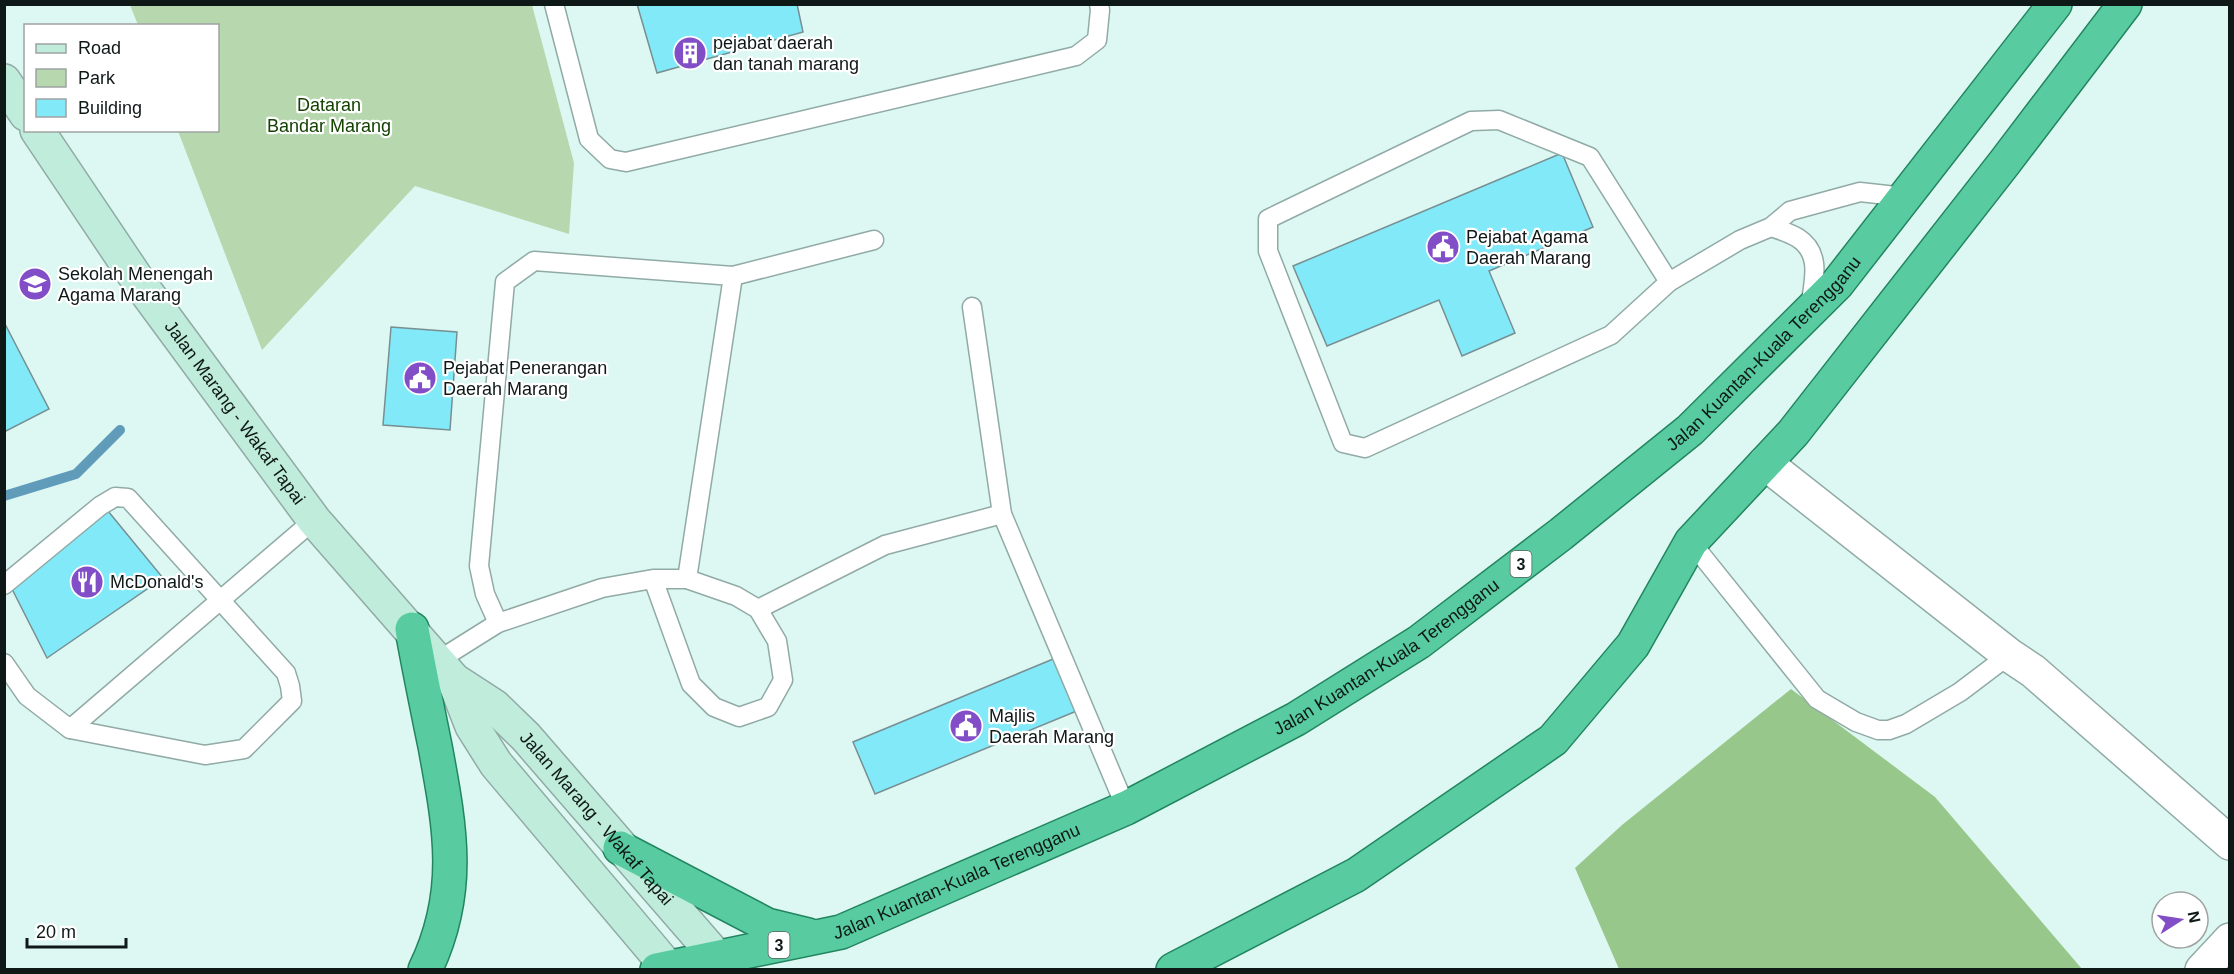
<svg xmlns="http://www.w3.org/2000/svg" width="2234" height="974" font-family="Helvetica,sans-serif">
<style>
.green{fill:#b7d7ae}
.forest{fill:#97c78a}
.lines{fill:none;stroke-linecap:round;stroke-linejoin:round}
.stream{stroke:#609cb9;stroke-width:10}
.building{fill:#82e9f9;stroke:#778f93;stroke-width:1.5}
.service-casing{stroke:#91aaa6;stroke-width:21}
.minor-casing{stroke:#91aaa6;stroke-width:36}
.secondary-casing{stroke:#91aaa6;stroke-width:36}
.trunk-casing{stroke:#238560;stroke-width:36}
.service{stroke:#fff;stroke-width:18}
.minor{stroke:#fff;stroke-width:33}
.secondary{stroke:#c0ecdb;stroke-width:33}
.trunk{stroke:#58cca0;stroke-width:33}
.labels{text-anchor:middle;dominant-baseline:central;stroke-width:4.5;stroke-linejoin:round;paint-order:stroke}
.shield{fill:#fff;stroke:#565d5d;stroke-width:1.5}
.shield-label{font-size:16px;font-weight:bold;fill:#0e1817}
.poi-label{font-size:18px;fill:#0e1817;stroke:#fff;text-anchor:start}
.park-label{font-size:18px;fill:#124102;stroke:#fff}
.street-label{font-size:18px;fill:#0e1817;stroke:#fff}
</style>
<rect width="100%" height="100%" fill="#ddf8f3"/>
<polygon class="green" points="130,5 532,5 574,163 569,234 415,186 262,350 178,131 218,130 218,26 138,25"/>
<polygon class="forest" points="1791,689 1935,797 2082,969 1619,969 1575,868 1622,825"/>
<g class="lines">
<polyline class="stream" points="4,496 76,474 120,430"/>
</g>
<g class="building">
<polygon points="637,4 797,4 803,32 657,73"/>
<polygon points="1562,153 1593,227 1489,271 1515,333 1462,356 1439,300 1327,346 1293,266"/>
<polygon points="4,322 49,409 4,432"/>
<polygon points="391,327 457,332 450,430 383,425"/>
<polygon points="108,511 163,578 47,658 11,587"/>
<polygon points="1058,657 1079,710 875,794 853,742"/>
</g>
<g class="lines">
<defs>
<g id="service">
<polyline points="554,4 589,139 610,159 626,162 1076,56 1097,40 1100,10 1099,4"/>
<polygon points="1499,120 1590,157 1669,282 1611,335 1365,448 1343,443 1268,251 1268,219 1471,121"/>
<path d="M1771 227C1780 230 1790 233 1798 238 1823 254 1813 283 1810 308"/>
<polyline points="1669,282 1740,240 1771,227 1790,211 1860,192 1905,197"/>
<polyline points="972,307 1002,514 1126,808"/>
<polyline points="1691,542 1817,699 1856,722 1878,730 1889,730 1906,724 1960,692 2009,655"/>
<polyline points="687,579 733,276"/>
<polyline points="4,585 100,506 115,497 128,498 286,673 290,686 292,701 244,749 205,755 70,729 27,696 4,663"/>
<polyline points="758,609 885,545 1002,514"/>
<polyline points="498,623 485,594 479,566 505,282 534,261 733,276 874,240"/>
<polyline points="439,660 498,623 602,588 653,579 687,579 736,596 758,609 777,641 783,680 768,707 739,717 714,707 691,684 653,579"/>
<polyline points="70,729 314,520"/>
</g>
<g id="minor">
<polyline points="1765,463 2009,655 2033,671 2230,843"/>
<polyline points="2202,970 2230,940"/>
</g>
<g id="secondary">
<polyline points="4,81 26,114"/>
<path id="s1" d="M37 130 141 285 314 520 454 680 494 706 526 737 728 970"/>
<polyline points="454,680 472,726 496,764 670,970"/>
</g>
<g id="trunk">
<path d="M412 629C419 668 427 707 435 746 450 827 463 892 425 970"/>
<polyline points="620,848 767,925 808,935"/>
<path id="s2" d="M657 970 841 932 1126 808 1296 719 1419 642 1561 534 1690 430 1837 284 2055 4"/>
<polyline points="1173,970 1356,875 1553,740 1633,645 1691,542 1793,433 2005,162 2125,4"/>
</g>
</defs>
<use href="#service" class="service-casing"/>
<use href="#minor" class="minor-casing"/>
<use href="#secondary" class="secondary-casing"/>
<use href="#trunk" class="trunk-casing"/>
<use href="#service" class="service"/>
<use href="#minor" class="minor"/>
<use href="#secondary" class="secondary"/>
<use href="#trunk" class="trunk"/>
</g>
<defs>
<symbol id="building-disc" viewBox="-11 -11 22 22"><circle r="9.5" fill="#814ec7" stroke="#fff"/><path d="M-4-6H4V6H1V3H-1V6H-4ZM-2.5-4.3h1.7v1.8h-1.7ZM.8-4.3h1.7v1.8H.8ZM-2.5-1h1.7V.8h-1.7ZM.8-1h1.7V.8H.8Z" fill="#fff"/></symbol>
<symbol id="civic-disc" viewBox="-11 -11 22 22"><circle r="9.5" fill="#814ec7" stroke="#fff"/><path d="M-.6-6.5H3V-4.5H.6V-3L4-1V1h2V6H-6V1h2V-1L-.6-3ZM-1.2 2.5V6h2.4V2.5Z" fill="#fff"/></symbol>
<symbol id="school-disc" viewBox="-11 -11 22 22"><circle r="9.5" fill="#814ec7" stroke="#fff"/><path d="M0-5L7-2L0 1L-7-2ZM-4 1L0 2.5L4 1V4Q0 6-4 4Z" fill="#fff"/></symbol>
<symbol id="restaurant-disc" viewBox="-11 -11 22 22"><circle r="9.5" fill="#814ec7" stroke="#fff"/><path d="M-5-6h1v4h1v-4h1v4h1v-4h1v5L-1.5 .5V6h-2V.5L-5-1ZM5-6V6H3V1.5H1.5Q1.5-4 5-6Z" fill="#fff"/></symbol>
</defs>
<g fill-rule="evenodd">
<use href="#building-disc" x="671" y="34" width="38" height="38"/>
<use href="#civic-disc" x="1424" y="228" width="38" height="38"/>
<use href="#school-disc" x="16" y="265" width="38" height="38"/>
<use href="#civic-disc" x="401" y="359" width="38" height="38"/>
<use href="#restaurant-disc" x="68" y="563" width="38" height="38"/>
<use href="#civic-disc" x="947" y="707" width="38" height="38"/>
</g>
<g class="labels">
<g class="shield">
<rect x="1510.5" y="551" width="21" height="26" rx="4.5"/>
<rect x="768.5" y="932" width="21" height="26" rx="4.5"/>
</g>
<g class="shield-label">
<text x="1521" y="564">3</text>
<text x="779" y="945">3</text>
</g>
<g class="poi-label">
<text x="713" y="43">pejabat daerah<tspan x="713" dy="21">dan tanah marang</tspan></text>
<text x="1466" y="237">Pejabat Agama<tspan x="1466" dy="21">Daerah Marang</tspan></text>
<text x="58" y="274">Sekolah Menengah<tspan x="58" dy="21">Agama Marang</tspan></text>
<text x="443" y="368">Pejabat Penerangan<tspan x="443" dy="21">Daerah Marang</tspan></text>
<text x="110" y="582">McDonald's</text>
<text x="989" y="716">Majlis<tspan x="989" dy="21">Daerah Marang</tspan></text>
</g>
<g class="park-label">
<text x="329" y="105">Dataran<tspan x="329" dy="21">Bandar Marang</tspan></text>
</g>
<g class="street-label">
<text stroke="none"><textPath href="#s2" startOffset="1286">Jalan Kuantan-Kuala Terengganu</textPath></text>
<text stroke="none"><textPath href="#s1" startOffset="345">Jalan Marang - Wakaf Tapai</textPath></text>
<text stroke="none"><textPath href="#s2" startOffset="800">Jalan Kuantan-Kuala Terengganu</textPath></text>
<text stroke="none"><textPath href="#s1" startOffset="891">Jalan Marang - Wakaf Tapai</textPath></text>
<text stroke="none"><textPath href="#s2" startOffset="314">Jalan Kuantan-Kuala Terengganu</textPath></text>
</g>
</g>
<rect width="2234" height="974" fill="none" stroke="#0e1817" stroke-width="12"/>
<rect x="24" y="24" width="195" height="108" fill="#ffffff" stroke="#9fa3a2" stroke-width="1.5"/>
<rect x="36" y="44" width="30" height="9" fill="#c0ecdb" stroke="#9fa3a2" stroke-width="1.5"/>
<text x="78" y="54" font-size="18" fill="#0e1817">Road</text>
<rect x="36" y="69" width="30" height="18" fill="#b7d7ae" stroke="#9fa3a2" stroke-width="1.5"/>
<text x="78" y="84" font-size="18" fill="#0e1817">Park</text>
<rect x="36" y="99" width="30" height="18" fill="#82e9f9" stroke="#9fa3a2" stroke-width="1.5"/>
<text x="78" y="114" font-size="18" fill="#0e1817">Building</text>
<g transform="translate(2180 920) rotate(78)"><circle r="28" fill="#ffffff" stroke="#9fa3a2" stroke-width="1.5"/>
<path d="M0-4.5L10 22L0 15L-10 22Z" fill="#814ec7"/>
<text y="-9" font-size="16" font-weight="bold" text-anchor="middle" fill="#0e1817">N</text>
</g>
<path d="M27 938v9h99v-9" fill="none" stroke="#0e1817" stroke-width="3"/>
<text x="36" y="938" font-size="18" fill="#0e1817" stroke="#ffffff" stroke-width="4.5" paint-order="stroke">20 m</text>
</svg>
